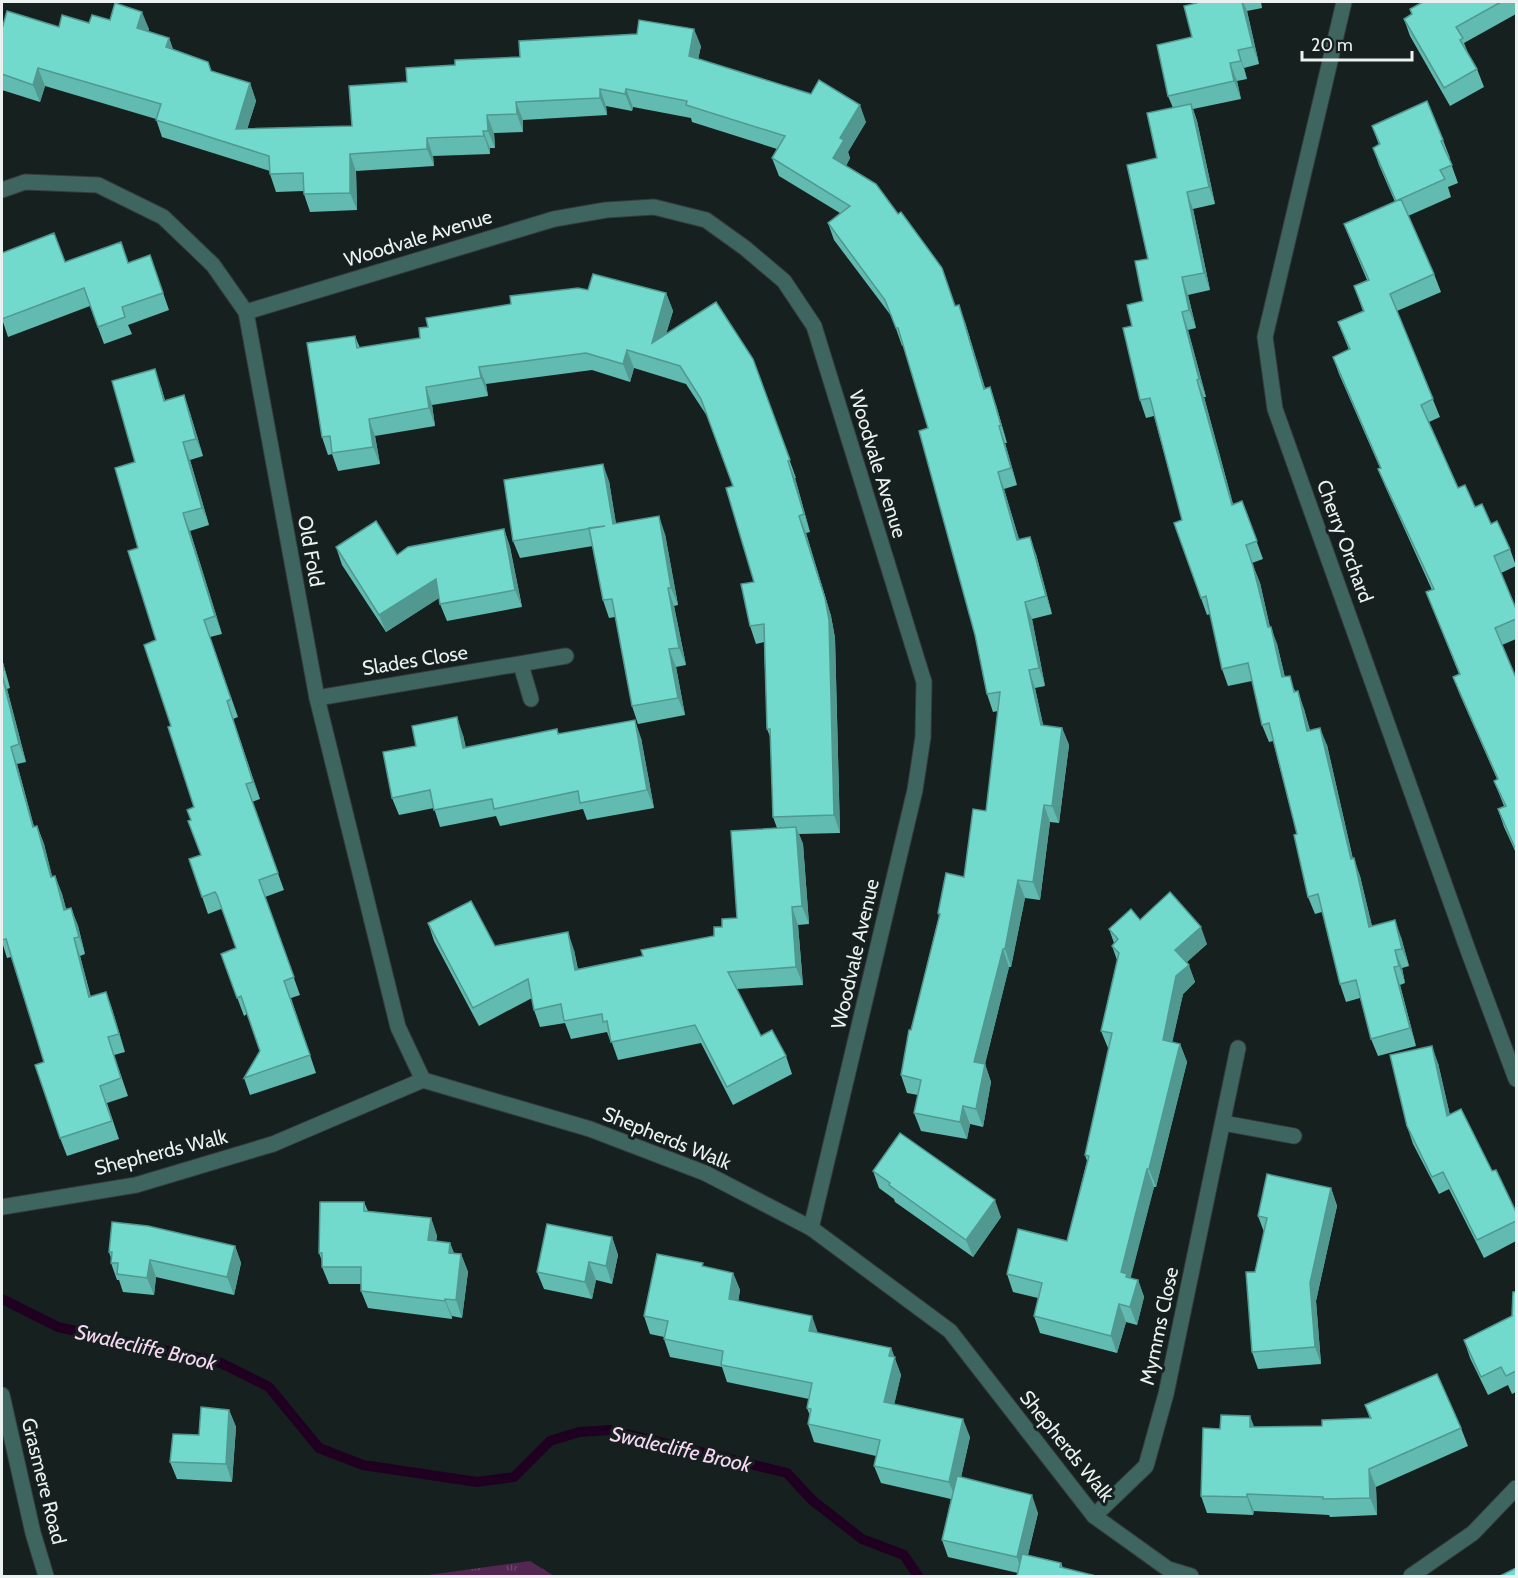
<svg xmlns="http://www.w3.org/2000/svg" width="1518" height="1578" font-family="Cabin,sans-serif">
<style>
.park{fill:url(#park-tufts)}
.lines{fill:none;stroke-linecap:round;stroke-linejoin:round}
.stream{stroke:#200020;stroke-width:10}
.minor-casing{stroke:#343d3c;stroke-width:17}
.minor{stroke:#3f6560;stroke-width:15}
.wall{fill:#62bbb0}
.shaded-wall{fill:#509890}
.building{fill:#72d9cd;stroke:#509890;stroke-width:1.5}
.labels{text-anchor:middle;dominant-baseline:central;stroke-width:6;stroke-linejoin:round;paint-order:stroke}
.street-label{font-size:20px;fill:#eaf1f0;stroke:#16201f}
.water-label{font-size:21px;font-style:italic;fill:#f7d8f4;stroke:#16201f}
</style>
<defs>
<pattern id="park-tufts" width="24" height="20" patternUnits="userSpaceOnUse" patternTransform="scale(1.5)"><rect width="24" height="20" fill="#542652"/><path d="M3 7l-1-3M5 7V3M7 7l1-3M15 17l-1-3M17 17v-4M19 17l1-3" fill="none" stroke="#6d466b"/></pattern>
</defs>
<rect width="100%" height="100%" fill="#16201f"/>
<polygon class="park" points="530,1561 554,1576 421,1576"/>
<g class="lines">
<polyline class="stream" points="2,1299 58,1327 221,1363 269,1387 319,1448 363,1465 477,1482 514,1477 550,1441 579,1432 610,1430 787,1473 812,1500 862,1539 904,1555 918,1576"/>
<defs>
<g id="minor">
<polyline points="1344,2 1265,337 1275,409 1469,953 1516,1079"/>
<polyline points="2,190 25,182 98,185 163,217 213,265 246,312 317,698 398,1027 423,1080"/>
<polyline points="246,312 554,219 606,210 654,207 706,220 745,248 784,281 814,326 924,682 923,737 915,790 811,1228"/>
<polyline points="521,665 531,699"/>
<polyline points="317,698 566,656"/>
<polyline points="1223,1123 1294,1136"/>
<polyline points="2,1207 136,1185 273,1144 423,1080 590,1129 705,1173 811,1228 950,1331 1094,1516 1168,1569 1191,1576"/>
<polyline points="2,1395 33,1533 46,1576"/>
<polyline points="1094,1516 1146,1466 1166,1394 1238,1048"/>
<polyline points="1411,1576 1473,1533 1516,1488"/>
</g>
</defs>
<use href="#minor" class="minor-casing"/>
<use href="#minor" class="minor"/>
</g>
<g class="wall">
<polygon points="1423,2 1516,2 1516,14 1464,43 1468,53 1477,69 1484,87 1450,106 1410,36 1404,19 1412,14"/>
<polygon points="1197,3 1197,2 1261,2 1262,8 1247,11 1259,64 1244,68 1247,79 1237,81 1241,99 1193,109 1197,121 1215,204 1193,209 1210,290 1188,295 1196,328 1188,330 1206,397 1204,397 1233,504 1242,501 1263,559 1252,563 1260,583 1270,627 1277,644 1285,677 1296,692 1304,709 1310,730 1327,745 1353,859 1360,876 1372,926 1401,937 1409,966 1402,968 1405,983 1400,985 1416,1046 1378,1056 1371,1039 1360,998 1346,1002 1340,984 1322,912 1315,914 1308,897 1297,834 1273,741 1269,742 1262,725 1252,681 1228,686 1222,669 1210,614 1207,615 1174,523 1182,520 1154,416 1146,418 1140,400 1132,326 1143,301 1148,259 1157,158 1173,108 1168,96 1192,37"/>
<polygon points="110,20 149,29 148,32 169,38 173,49 208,62 211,71 250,83 256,101 247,129 352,126 407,82 455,65 520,57 701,46 698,59 866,122 848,152 850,158 846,166 956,306 965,322 985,389 996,405 1007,443 1005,443 1017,485 1004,489 1019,539 1036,554 1052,614 1032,619 1045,686 1035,688 1043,725 1062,728 1069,745 1059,823 1050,822 1040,900 1025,898 1011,967 1009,967 985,1064 991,1082 983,1127 970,1124 967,1139 921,1131 914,1113 918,1095 907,1093 901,1075 911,1030 939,916 938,913 964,877 986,811 998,711 993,712 987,694 975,635 928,428 903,345 902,346 892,317 834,240 828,223 840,213 779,176 772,158 777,149 692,122 691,118 633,107 632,111 606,106 607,115 523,120 523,132 494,133 495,148 490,148 490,154 433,156 434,166 356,171 357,210 310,212 304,194 304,191 276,192 270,174 270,171 162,137 156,119 45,86 40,102 2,90 2,29 59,27"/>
<polygon points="1372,126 1443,140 1450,158 1449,158 1458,183 1448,187 1451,197 1408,216 1434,274 1441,292 1397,311 1440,417 1429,422 1458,488 1491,524 1510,549 1516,566 1501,573 1516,609 1516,639 1502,645 1516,678 1516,853 1504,827 1498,809 1504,806 1494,781 1497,779 1460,695 1453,677 1459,674 1426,592 1432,590 1385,486 1378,469 1380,468 1339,374 1333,357 1349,350 1338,322 1363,311 1354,286 1367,280 1351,242 1344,224 1395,202 1379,165 1373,148 1379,145"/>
<polygon points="150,255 169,310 128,325 132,334 104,344 90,306 8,337 2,319 65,262 128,263"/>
<polygon points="588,290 666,293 673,311 666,334 753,359 796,478 795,478 810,532 806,533 831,616 835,638 840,833 799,834 803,844 809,924 798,925 803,985 737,989 761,1036 786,1056 792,1074 733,1105 701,1043 618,1060 611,1040 610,1040 607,1032 571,1039 565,1023 540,1027 534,1010 532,998 479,1026 434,941 428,923 495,946 574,950 578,969 643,956 714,936 722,927 737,918 777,828 773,817 771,739 767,729 764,642 756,644 750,626 754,582 733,486 707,416 686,384 634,368 630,382 592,370 486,384 488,396 432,405 435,426 375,436 380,464 338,471 332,454 328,455 322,437 355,336 360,348 420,338 428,327 511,304"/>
<polygon points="161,387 165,401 184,395 190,413 203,456 190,460 209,525 190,531 222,634 210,637 238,717 233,719 260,799 252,802 284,890 265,897 300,995 291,998 316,1073 250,1095 244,1078 260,1051 247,1014 244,1016 221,954 236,948 223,912 221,909 208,914 189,859 201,855 191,820 194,807 171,726 156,640 138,548 135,462"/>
<polygon points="609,481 616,524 665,534 678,605 674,606 686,665 676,667 685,715 638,724 632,706 615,617 609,618 603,600 593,546 520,558 513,541"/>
<polygon points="504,529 510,547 522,607 447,621 440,604 439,598 386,632 342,565 336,547 397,555"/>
<polygon points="2,659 10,688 7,689 26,762 17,764 34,827 37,826 44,844 52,877 55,876 62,894 66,909 71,908 78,926 85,954 80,956 91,997 106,992 112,1009 125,1052 114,1055 128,1096 107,1103 119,1139 67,1156 60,1138 44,1062 11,957 7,958 2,942"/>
<polygon points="557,729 559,734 641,738 654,808 587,820 583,809 500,826 496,816 440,827 434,808 399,815 392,798 416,746 463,735 466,748"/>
<polygon points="1140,920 1207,944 1187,962 1195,982 1183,994 1172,1042 1180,1044 1187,1062 1156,1187 1154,1187 1130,1278 1138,1280 1144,1297 1137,1325 1126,1322 1117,1353 1040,1333 1034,1316 1038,1298 1013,1292 1007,1274 1067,1241 1087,1161 1085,1155 1109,1049 1108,1048 1101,1031 1117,960 1112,946 1114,943 1109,929"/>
<polygon points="1438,1063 1450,1115 1492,1171 1516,1212 1516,1241 1484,1258 1449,1189 1439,1194 1413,1144 1407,1126"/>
<polygon points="873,1171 1001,1217 973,1257 895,1202 894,1199 879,1188"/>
<polygon points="1331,1188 1337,1206 1316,1301 1321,1364 1258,1369 1252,1352 1264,1232 1258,1216"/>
<polygon points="364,1202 368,1211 431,1218 437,1236 436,1241 450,1243 454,1253 461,1254 468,1272 462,1318 452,1316 452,1319 368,1308 361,1291 361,1284 329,1284 322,1267 322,1261 319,1253"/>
<polygon points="612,1237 618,1255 612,1284 596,1280 592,1299 544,1289 537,1272"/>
<polygon points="235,1246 241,1263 234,1295 156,1277 154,1295 123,1292 119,1280 117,1280 111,1263 111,1258 109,1252"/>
<polygon points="704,1267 733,1273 740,1290 738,1301 818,1333 891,1348 901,1375 894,1404 970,1437 961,1477 1038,1513 1028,1555 1061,1563 1063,1568 1018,1573 948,1557 942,1540 951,1499 881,1483 874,1466 876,1456 814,1442 808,1424 810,1416 807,1408 809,1399 727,1382 722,1367 670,1357 664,1339 664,1337 650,1334 644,1316"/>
<polygon points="1516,1292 1516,1392 1512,1394 1508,1385 1488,1395 1470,1358 1464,1340 1512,1316"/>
<polygon points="1365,1405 1461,1428 1468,1446 1376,1487 1377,1515 1330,1517 1329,1515 1254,1511 1253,1515 1207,1513 1201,1496 1220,1429 1254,1427 1322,1426 1370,1419"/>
<polygon points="229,1410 236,1427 232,1482 177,1479 170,1462 199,1435"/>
</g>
<g class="shaded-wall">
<polygon points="1242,2 1243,2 1247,11 1259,64 1253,47"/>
<polygon points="142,12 149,29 143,46 137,28"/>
<polygon points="694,29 701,46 695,74 689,56"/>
<polygon points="169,38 175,56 166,47"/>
<polygon points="1238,50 1244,68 1247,79 1241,61"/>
<polygon points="1230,63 1237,81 1241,99 1234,81"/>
<polygon points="38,68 45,86 40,102 33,85"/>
<polygon points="250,83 256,101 242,146 236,129"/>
<polygon points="600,89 606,106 607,115 600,98"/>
<polygon points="626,89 633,107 632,111 625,94"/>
<polygon points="516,102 523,120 523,132 517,114"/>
<polygon points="1191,104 1197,121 1215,204 1209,187"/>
<polygon points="860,105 866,122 848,152 850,158 840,176 833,158 840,138"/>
<polygon points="487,115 494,133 495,148 488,131"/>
<polygon points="483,131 490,148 490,154 484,136"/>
<polygon points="427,138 433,156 434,166 427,149"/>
<polygon points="350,154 356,171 357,210 350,193"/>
<polygon points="1187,192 1193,209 1210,290 1204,273"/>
<polygon points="1182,277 1188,295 1196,328 1189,310"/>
<polygon points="666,293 673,311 658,361 652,343"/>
<polygon points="959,305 965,322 991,407 984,389"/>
<polygon points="1182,312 1188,330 1206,397 1199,379"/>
<polygon points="627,350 634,368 630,382 623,364"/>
<polygon points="479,367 486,384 488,396 481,378"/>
<polygon points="155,369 161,387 171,419 164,401"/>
<polygon points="1197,380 1204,397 1238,523 1232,505"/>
<polygon points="426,387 432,405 435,426 429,408"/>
<polygon points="990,387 996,405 1007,443 1001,425"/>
<polygon points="184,395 190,413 203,456 196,439"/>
<polygon points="369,419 375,436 380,464 373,447"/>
<polygon points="999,426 1005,443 1017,485 1011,468"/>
<polygon points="183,442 190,460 209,525 202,508"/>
<polygon points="788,461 795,478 810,532 804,514"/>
<polygon points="603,464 609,481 619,542 613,524"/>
<polygon points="998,472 1004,489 1024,557 1017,540"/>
<polygon points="183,513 190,531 222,634 215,616"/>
<polygon points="659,516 665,534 678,605 671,588"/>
<polygon points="799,516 806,533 831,616 835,638 840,833 834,815"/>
<polygon points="504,529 510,547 522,607 515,590"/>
<polygon points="1030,537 1036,554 1052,614 1046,596"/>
<polygon points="1253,566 1260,583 1274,645 1268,627"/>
<polygon points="436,579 442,596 386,632 379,615"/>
<polygon points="668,588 674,606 686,665 679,648"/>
<polygon points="1025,602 1032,619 1045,686 1039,668"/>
<polygon points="1271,627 1277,644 1289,695 1282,677"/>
<polygon points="669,649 676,667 685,715 678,698"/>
<polygon points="2,659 10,688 2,662"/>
<polygon points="1029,670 1035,688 1047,742 1041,725"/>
<polygon points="2,674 7,689 26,762 19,744"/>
<polygon points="1298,691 1304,709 1314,749 1307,731"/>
<polygon points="227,701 233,719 260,799 253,782"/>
<polygon points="457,717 463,735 469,766 463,748"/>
<polygon points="635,720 641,738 654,808 647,790"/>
<polygon points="1062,728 1069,745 1059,823 1052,806"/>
<polygon points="1320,728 1327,745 1357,877 1351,859"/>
<polygon points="11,747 17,764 39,845 33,827"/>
<polygon points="1044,805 1050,822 1040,900 1033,882"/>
<polygon points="37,826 44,844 57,895 51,877"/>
<polygon points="796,827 803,844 809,924 802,906"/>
<polygon points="1354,858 1360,876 1376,944 1369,927"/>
<polygon points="55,876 62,894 71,927 64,910"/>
<polygon points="1018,880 1025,898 1011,967 1005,949"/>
<polygon points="792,907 798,925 803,985 796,967"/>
<polygon points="71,908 78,926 85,954 79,937"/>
<polygon points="1395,920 1401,937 1409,966 1402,949"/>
<polygon points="1201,927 1207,944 1181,967 1175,950"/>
<polygon points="568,932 574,950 581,988 575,970"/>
<polygon points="74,938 80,956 95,1015 89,997"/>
<polygon points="1003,949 1009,967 981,1080 974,1062"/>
<polygon points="1395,950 1402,968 1405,983 1399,966"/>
<polygon points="1189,965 1195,982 1183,994 1169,1057 1163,1040 1176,976"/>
<polygon points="1394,967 1400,985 1416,1046 1410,1028"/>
<polygon points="106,992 112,1009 125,1052 119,1034"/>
<polygon points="1180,1044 1187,1062 1156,1187 1149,1169"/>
<polygon points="1432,1046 1438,1063 1454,1134 1447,1116"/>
<polygon points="985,1064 991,1082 983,1127 976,1109"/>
<polygon points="963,1106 970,1124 967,1139 960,1122"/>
<polygon points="1147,1169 1154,1187 1130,1281 1121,1272"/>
<polygon points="1331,1188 1337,1206 1316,1301 1321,1364 1315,1347 1310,1283"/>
<polygon points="995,1200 1001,1217 973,1257 966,1240"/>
<polygon points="431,1218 437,1236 434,1258 428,1240"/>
<polygon points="612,1237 618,1255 612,1284 606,1266"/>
<polygon points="450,1243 456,1261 449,1253"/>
<polygon points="235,1246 241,1263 234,1295 227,1277"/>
<polygon points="461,1254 468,1272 462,1318 456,1300"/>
<polygon points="150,1260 156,1277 154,1295 147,1278"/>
<polygon points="589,1262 596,1280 592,1299 585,1282"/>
<polygon points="733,1273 740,1290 736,1317 729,1299"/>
<polygon points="1138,1280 1144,1297 1137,1325 1130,1307"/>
<polygon points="445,1299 452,1316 452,1319 445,1301"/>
<polygon points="1119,1304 1126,1322 1117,1353 1111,1336"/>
<polygon points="812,1316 818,1333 809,1331"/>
<polygon points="891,1348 901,1375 891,1419 884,1402"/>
<polygon points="229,1410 236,1427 232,1482 226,1464"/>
<polygon points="1250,1416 1257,1434 1250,1427"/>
<polygon points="963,1419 970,1437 956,1500 949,1482"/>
<polygon points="1369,1469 1376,1487 1377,1515 1370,1498"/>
<polygon points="1247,1494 1254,1511 1253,1515 1247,1497"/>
<polygon points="1032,1495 1038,1513 1023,1575 1017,1557"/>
</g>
<g class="building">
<polygon points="1423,2 1501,2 1456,27 1463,38 1460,40 1477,69 1444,88 1404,19 1412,14 1410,9"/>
<polygon points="115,3 142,12 137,28 169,38 166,47 208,62 211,71 250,83 236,129 352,126 349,86 407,82 406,68 455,65 455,60 520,57 519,41 637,34 639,20 694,29 689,56 811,94 819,80 860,105 840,138 844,140 833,158 876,184 898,214 901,212 942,268 955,306 959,305 984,389 990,387 1001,425 999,426 1011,468 998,472 1017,540 1030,537 1046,596 1025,602 1039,668 1029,670 1041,725 1062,728 1052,806 1044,805 1033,882 1018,880 1005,949 1003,949 974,1062 985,1064 976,1109 963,1106 960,1122 914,1113 921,1080 901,1075 909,1030 911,1030 940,914 938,913 946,873 964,877 973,809 986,811 1000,692 987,694 975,635 919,431 928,428 898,328 896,328 885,300 828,223 850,206 772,158 785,136 686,105 687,101 626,89 625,94 600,89 600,98 516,102 517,114 487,115 488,131 483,131 484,136 427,138 427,149 350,154 350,193 304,194 303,173 270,174 269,156 156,120 161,104 38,68 33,85 2,74 2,29 7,11 59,27 62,15 89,23 92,15 110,20"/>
<polygon points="1197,3 1197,2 1242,2 1253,47 1238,50 1241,61 1230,63 1234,81 1168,96 1157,45 1192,37 1184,6"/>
<polygon points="1427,101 1443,140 1441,141 1452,165 1440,170 1445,179 1396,201 1373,148 1380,144 1372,126"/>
<polygon points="1191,104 1209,187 1187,192 1204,273 1182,277 1189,310 1182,312 1199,379 1197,380 1232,505 1242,501 1257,541 1246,545 1253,566 1268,627 1271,627 1282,677 1290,676 1294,692 1298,691 1307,731 1320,728 1351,859 1354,858 1369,927 1395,920 1402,949 1395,950 1399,966 1394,967 1410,1028 1371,1039 1356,980 1340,984 1318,894 1308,897 1294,835 1297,834 1269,723 1262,725 1248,663 1222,669 1206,596 1201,598 1174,523 1182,520 1150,398 1140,400 1123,328 1132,326 1127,305 1143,301 1135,261 1148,259 1127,165 1157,158 1147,113"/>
<polygon points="1401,199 1434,274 1390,294 1433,399 1421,405 1458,488 1465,485 1475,507 1482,504 1491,524 1497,521 1510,549 1494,556 1516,609 1516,619 1495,628 1516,678 1516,850 1498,809 1506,806 1494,781 1498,779 1453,677 1460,674 1426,592 1434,589 1378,469 1381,468 1333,357 1350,349 1338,322 1364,311 1354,286 1369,280 1344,224"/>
<polygon points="54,233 65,262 121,242 128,263 150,255 163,293 122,307 125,317 98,327 84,288 2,319 2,253"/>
<polygon points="593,274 666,293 652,343 716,302 753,359 790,460 788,461 804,514 799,516 825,598 829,620 834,815 773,817 770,729 767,729 764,624 750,626 741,584 754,582 726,488 733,486 701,399 680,366 627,350 623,364 586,353 479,367 481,378 426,387 429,408 369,419 373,447 332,453 330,436 322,437 307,343 355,336 357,348 420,338 419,328 428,327 426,318 511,304 510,296 578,288 588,290"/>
<polygon points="155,369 164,401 184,395 196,439 183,442 202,508 183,513 215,616 204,620 231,699 227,701 253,782 246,784 278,873 259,880 294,977 284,981 310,1055 244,1078 260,1051 241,996 237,998 221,954 236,948 217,895 215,892 202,897 189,859 201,855 188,821 191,820 187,810 194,807 168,727 171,726 144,645 156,640 128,551 138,548 115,468 135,462 112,381"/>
<polygon points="603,464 613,524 659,516 671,588 668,588 679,648 669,649 678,698 632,706 612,599 603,600 589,528 605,526 513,541 504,480"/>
<polygon points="376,521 397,555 408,547 504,529 515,590 440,604 436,579 379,615 336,547"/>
<polygon points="2,662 4,670 2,671"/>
<polygon points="2,675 19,744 11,747 33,827 37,826 51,877 55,876 64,910 71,908 79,937 74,938 89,997 106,992 119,1034 108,1037 121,1078 100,1086 112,1121 60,1138 35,1065 44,1062 6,939 2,940"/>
<polygon points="457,717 463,748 557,729 558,734 635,720 647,790 580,803 578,791 494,809 492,799 434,810 430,790 392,798 383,752 416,746 412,726"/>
<polygon points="796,827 802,906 792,907 796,967 728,972 761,1036 772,1030 786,1056 727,1087 695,1025 611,1042 607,1021 603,1022 602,1014 564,1021 561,1004 534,1010 528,979 473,1008 428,923 471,901 495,946 568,932 575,970 643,956 641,950 714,936 714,927 722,927 722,919 737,918 731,831"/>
<polygon points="1170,892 1201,927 1175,950 1189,965 1176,976 1163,1040 1180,1044 1149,1169 1147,1169 1121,1272 1127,1274 1126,1277 1138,1280 1130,1307 1119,1304 1111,1336 1034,1316 1042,1283 1007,1274 1018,1229 1067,1241 1089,1156 1085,1155 1112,1033 1101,1031 1119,953 1112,946 1118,939 1109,929 1131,909 1140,920"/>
<polygon points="1432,1046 1447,1116 1461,1109 1492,1171 1496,1170 1516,1212 1516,1221 1477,1240 1443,1172 1432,1177 1407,1126 1390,1055"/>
<polygon points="900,1133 995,1200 966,1240 889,1185 890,1183 873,1171"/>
<polygon points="1267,1174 1331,1188 1310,1283 1315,1347 1252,1352 1246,1272 1255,1272 1267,1218 1258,1216"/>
<polygon points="320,1202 364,1202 364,1211 431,1218 428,1240 450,1243 449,1253 461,1254 456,1300 445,1299 445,1301 361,1291 361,1267 322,1267 322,1253 319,1253"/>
<polygon points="112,1222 148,1226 235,1246 227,1277 150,1260 147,1278 117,1274 118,1263 111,1263 112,1252 109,1252"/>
<polygon points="547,1224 612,1237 606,1266 589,1262 585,1282 537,1272"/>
<polygon points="657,1254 703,1263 702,1266 733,1273 729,1299 812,1316 809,1331 891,1348 889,1356 895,1357 884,1402 963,1419 949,1482 874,1466 880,1440 808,1424 811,1409 807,1408 812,1383 721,1365 723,1351 664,1339 668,1321 644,1316"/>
<polygon points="1513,1292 1516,1292 1516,1371 1506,1376 1501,1367 1481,1377 1464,1340 1512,1316"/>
<polygon points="1437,1374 1461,1428 1369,1469 1370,1498 1323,1499 1323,1497 1247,1494 1247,1497 1201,1496 1203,1428 1220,1429 1221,1415 1250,1416 1250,1427 1322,1426 1322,1420 1371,1418 1365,1405"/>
<polygon points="201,1407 229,1410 226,1464 170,1462 173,1434 199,1435"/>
<polygon points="957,1476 1032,1495 1017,1557 942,1540"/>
<polygon points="1022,1554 1061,1563 1060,1567 1096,1576 1017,1576"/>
<polygon points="1516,1568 1516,1576 1500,1576"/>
</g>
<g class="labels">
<g class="street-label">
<text transform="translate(418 238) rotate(-17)">Woodvale Avenue</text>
<text transform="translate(878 464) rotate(73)">Woodvale Avenue</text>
<text transform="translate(1345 541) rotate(70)">Cherry Orchard</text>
<text transform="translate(311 551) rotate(80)">Old Fold</text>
<text transform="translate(415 660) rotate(-9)">Slades Close</text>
<text transform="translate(855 954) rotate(-77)">Woodvale Avenue</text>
<text transform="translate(667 1138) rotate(22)">Shepherds Walk</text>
<text transform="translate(161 1152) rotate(-14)">Shepherds Walk</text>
<text transform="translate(1159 1326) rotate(-78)">Mymms Close</text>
<text transform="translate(1067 1446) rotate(51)">Shepherds Walk</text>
<text transform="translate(44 1481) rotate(76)">Grasmere Road</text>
</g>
<g class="water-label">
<text transform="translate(146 1347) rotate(13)">Swalecliffe Brook</text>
<text transform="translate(681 1449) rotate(13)">Swalecliffe Brook</text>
</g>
</g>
<rect width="1518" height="1578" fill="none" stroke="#eaf1f0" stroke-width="6"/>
<path d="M1302 51v9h110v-9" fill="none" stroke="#eaf1f0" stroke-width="3"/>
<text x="1311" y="51" font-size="18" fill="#eaf1f0" stroke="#16201f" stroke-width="4.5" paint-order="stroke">20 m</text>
</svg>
